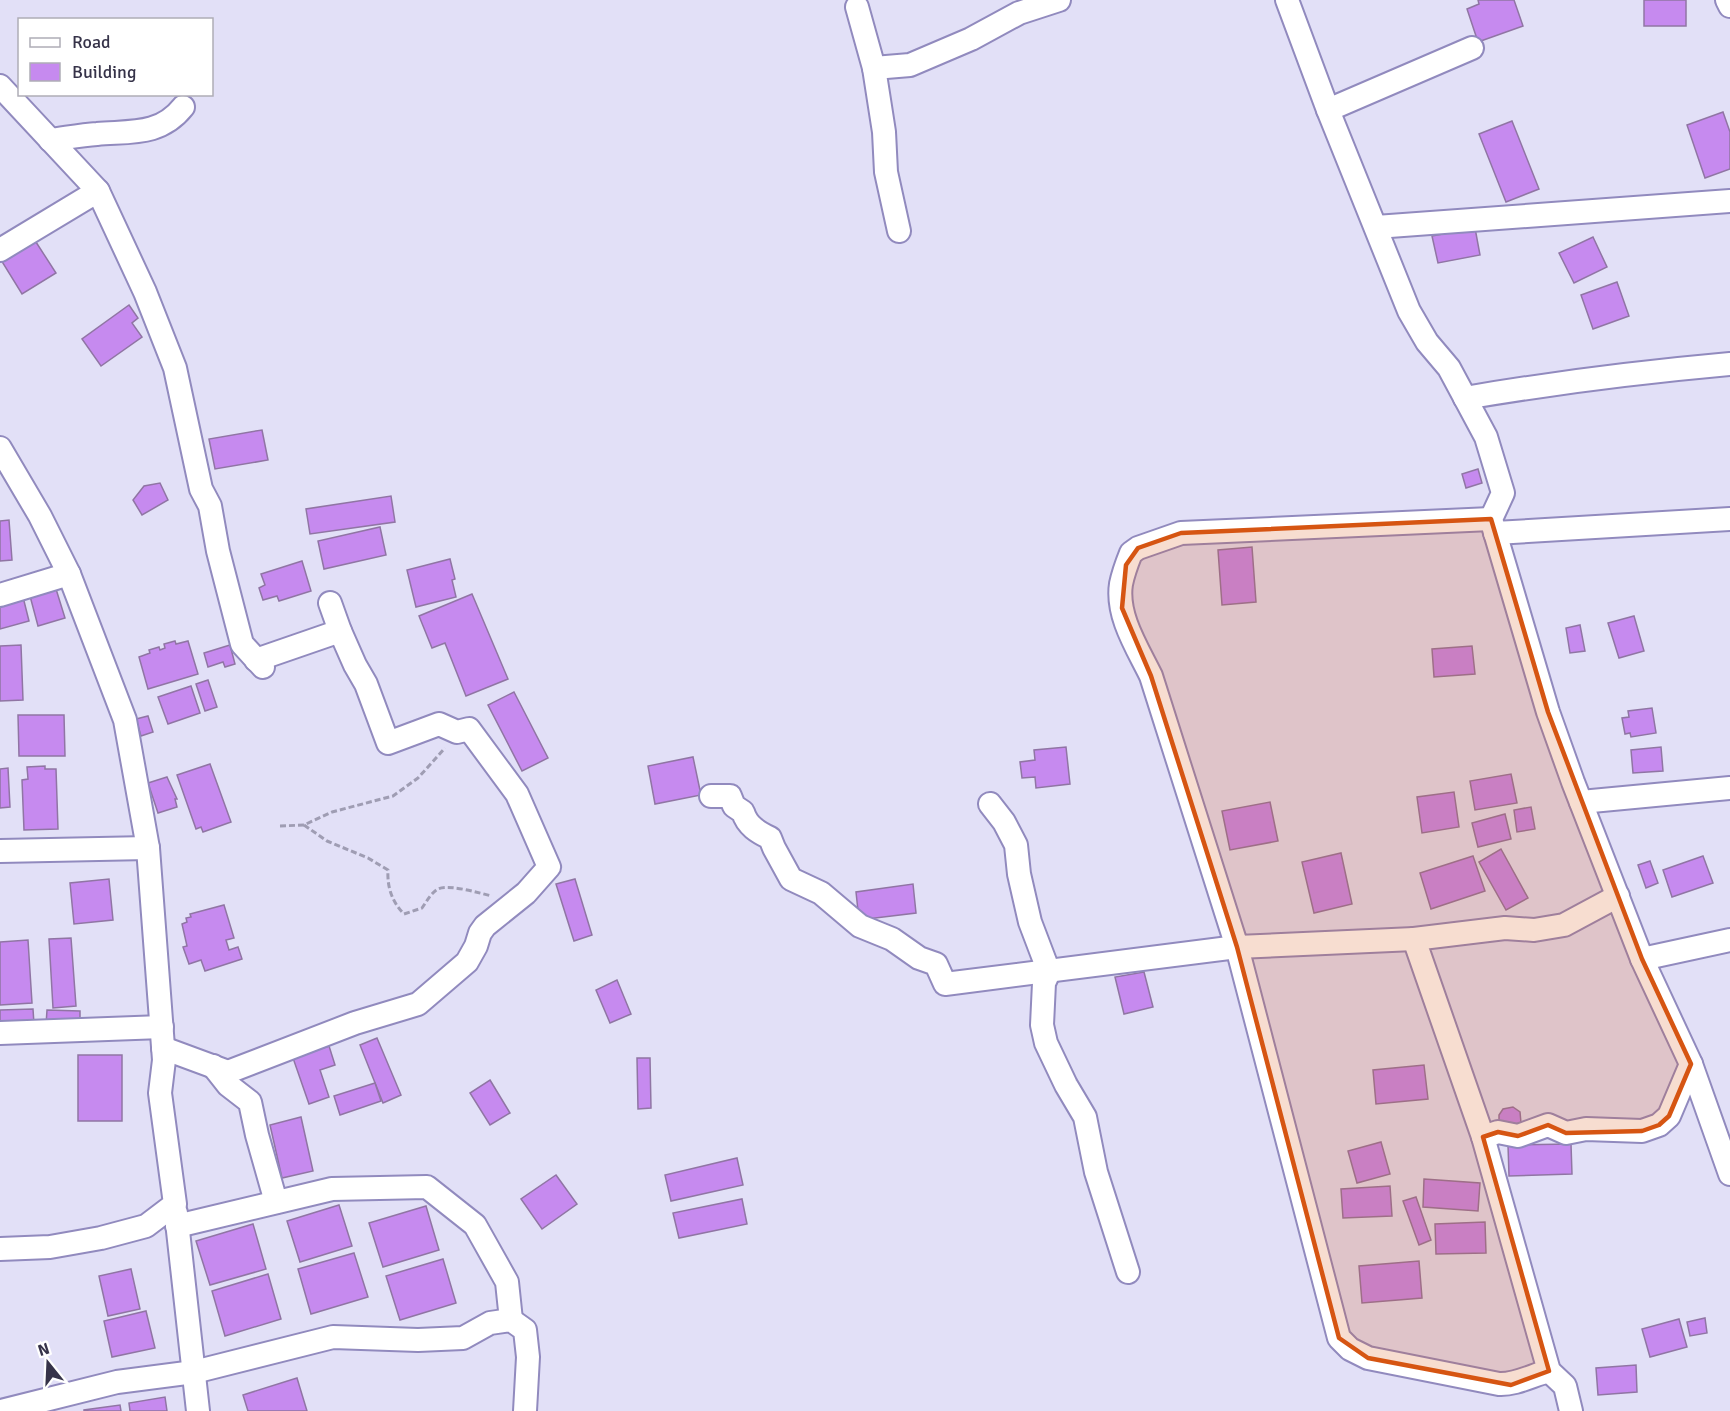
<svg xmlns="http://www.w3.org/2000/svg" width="1730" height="1411" font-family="Signika,sans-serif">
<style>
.building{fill:#c68aef;stroke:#9075a4;stroke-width:1.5}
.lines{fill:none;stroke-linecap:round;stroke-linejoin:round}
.minor-casing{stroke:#918abe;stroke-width:26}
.path{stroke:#9f9db3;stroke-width:3;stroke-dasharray:6 3;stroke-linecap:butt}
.minor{stroke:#fff;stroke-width:22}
.marked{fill:#d65512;fill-opacity:0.2;stroke:#d65512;stroke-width:4.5;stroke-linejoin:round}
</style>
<rect width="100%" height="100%" fill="#e2e0f7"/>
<g class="building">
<polygon points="1478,0 1514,0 1523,26 1478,42 1467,9 1479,4"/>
<rect x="1644" y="0" width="42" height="26"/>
<polygon points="1723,112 1730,132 1730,169 1705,178 1687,125"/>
<polygon points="1512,121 1539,189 1506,202 1479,134"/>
<polygon points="1475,228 1480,255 1438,263 1432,236"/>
<polygon points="1593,237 1607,267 1574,283 1559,253"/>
<polygon points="34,239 56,273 22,294 1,260"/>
<polygon points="1617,282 1629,316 1593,329 1581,295"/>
<polygon points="129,305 138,318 132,323 142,337 101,366 82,339"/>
<polygon points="262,430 268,460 215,469 209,439"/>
<polygon points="1478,469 1482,483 1466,488 1462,474"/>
<polygon points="160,483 168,500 142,515 133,500 144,486"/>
<polygon points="391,496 395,522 310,534 306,509"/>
<polygon points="9,520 12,560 0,561 0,521"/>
<polygon points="380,527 386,555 324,569 318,541"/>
<polygon points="1252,547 1256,602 1222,605 1218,550"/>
<polygon points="450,559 455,579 452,580 456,597 416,607 407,570"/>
<polygon points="302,561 311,591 279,601 277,596 263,600 259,588 265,585 261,574"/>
<polygon points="56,589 65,618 38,626 30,596"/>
<polygon points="472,594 508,679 466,696 445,643 432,648 419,616"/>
<polygon points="23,597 29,621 0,629 0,604"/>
<polygon points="1634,616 1644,651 1619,658 1608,623"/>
<polygon points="1580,625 1585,651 1570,653 1566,628"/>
<polygon points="175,641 176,644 188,641 198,674 148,689 139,657 150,653 149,650 159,647 160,650 165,648 164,644"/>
<polygon points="21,645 23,700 0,701 0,646"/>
<polygon points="230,645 235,664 225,667 223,662 208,667 204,653"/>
<polygon points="1472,646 1475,674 1434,677 1432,649"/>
<polygon points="208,680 217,707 205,711 196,684"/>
<polygon points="191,686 200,713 168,724 158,697"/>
<polygon points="514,692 548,758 522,771 488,705"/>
<polygon points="1652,708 1656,733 1631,737 1630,733 1625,734 1622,718 1629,717 1628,711"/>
<polygon points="18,715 64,715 65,756 19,756"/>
<polygon points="148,716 153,732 141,736 136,719"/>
<polygon points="1066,747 1070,784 1036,788 1035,777 1022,778 1020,762 1035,760 1034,750"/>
<polygon points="1661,747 1663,771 1633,773 1631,750"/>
<polygon points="693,757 701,795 655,804 648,766"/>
<polygon points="210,764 231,822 203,832 201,827 196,829 177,775"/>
<polygon points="45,766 45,769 56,769 58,829 24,830 22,780 28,779 27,767"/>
<polygon points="8,768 10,807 0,808 0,769"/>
<polygon points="1511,774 1517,803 1475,810 1470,781"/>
<polygon points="167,777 177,799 175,799 177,807 158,813 148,783"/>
<polygon points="1454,792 1459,827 1422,833 1417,797"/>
<polygon points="1270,802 1278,841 1230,850 1222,811"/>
<polygon points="1531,807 1535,829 1517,832 1514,810"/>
<polygon points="1505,814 1511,839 1478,847 1472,823"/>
<polygon points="1501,849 1528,898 1506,910 1479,862"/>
<polygon points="1341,853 1352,904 1314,913 1302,862"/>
<polygon points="1473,856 1485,891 1431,909 1420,873"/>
<polygon points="1703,856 1713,883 1672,897 1663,870"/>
<polygon points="1650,861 1658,883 1646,888 1638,865"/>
<polygon points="109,879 113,920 74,924 70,883"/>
<polygon points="575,879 592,935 574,941 556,884"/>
<polygon points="913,884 916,913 859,920 856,892"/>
<polygon points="224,905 234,938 226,940 229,950 238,947 242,959 205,971 201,960 189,964 183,947 187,946 182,924 187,922 186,918 191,917 190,914"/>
<polygon points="71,938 76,1006 53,1008 49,939"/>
<polygon points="28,940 32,1003 0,1005 0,942"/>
<polygon points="1144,972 1153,1007 1124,1014 1115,977"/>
<polygon points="617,980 631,1014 610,1023 596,990"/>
<polygon points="33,1009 34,1024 0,1026 0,1010"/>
<polygon points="47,1010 80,1011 80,1026 46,1025"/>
<polygon points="377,1038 401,1095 383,1103 360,1045"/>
<polygon points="329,1046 335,1065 320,1070 329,1097 309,1104 293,1058"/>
<rect x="78" y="1055" width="44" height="66"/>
<polygon points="637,1058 650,1058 651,1108 638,1109"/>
<polygon points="1424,1065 1428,1099 1376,1104 1373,1070"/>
<polygon points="490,1080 510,1113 490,1125 470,1093"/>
<polygon points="375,1083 381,1101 340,1115 334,1096"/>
<polygon points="1513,1107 1520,1112 1521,1123 1504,1129 1499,1122 1499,1115 1503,1109"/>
<polygon points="301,1117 313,1171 282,1178 270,1125"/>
<polygon points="1381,1142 1390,1174 1357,1183 1348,1151"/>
<polygon points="1571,1144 1572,1174 1509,1176 1508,1145"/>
<polygon points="737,1158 743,1185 671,1201 665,1175"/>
<polygon points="556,1175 577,1204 542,1229 521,1199"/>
<polygon points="1424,1179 1480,1183 1478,1211 1423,1207"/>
<polygon points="1390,1186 1392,1216 1343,1218 1341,1189"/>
<polygon points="1416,1197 1431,1240 1419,1245 1403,1201"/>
<polygon points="742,1199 747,1224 679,1238 673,1213"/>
<polygon points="339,1205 352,1246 300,1262 287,1221"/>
<polygon points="426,1206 439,1250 383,1267 369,1223"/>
<polygon points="1485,1222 1486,1253 1436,1254 1435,1224"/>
<polygon points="253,1224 266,1269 210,1285 196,1241"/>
<polygon points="354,1253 368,1297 311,1314 298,1269"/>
<polygon points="443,1259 456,1303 400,1320 386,1276"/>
<polygon points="1419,1261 1422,1298 1362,1303 1359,1266"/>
<polygon points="131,1269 140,1309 108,1316 99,1276"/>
<polygon points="268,1274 281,1319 225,1336 212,1291"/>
<polygon points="146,1311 155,1348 112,1357 104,1321"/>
<polygon points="1705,1318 1707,1333 1690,1336 1687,1322"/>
<polygon points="1679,1319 1687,1347 1650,1357 1642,1329"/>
<polygon points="1636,1365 1637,1392 1598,1395 1596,1368"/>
<polygon points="297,1378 307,1411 248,1411 243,1395"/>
<polygon points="165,1397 167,1411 130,1411 129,1403"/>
<polygon points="120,1405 121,1411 84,1411 84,1410"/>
</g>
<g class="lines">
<defs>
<g id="minor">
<polyline points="1287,0 1328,110 1409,311 1427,342 1449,368 1486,437 1503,493 1491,519 1548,712 1573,782 1642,959 1691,1064 1730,1174"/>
<polyline points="1727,0 1730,6"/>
<polyline points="857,7 874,68 884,132 886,172 899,231"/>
<polyline points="874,68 910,65 971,39 1019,13 1059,0"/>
<polyline points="0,86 98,191 0,250"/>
<polyline points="1328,110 1472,48"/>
<path d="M50 140C66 138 81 135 97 134 130 131 160 136 183 107"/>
<polyline points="98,191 145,292 175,368 201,489 210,506 218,551 242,644 263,667"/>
<polyline points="1376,227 1730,201"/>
<path d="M1465 398C1553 383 1641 372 1730 364"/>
<polyline points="0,448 40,516 69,574 125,720 148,848 164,1060 160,1093 175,1204 146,1226 101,1238 50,1247 0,1249"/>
<polyline points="1495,533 1730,519"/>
<polyline points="0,595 69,574"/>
<polyline points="256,660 340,631 330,603"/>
<path d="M711 796H730L734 806 743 812C747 826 758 832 770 838L774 848 791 879 821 893 860 926 892 939 919 958 936 964 945 984 1237 947 1339 1338 1350 1349 1368 1358 1499 1384C1515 1385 1533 1375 1549 1371"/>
<polyline points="1581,802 1730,788"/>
<polyline points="990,804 1004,822 1016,845 1019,874 1030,922 1049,972 1044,983 1042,1025 1046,1043 1066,1085 1085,1117 1096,1172 1128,1272"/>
<polyline points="0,851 148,848"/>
<path d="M1414 939 1237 947 1151 676C1138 649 1116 616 1121 584 1123 574 1127 563 1131 553L1138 548 1181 533 1491 519"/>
<polyline points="1642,959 1730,940"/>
<polyline points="0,1033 162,1027"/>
<polyline points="163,1048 228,1072 355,1023 418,1004 467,962 476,946 480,933 485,926 526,893 549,867 517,794 469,729 457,732 439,724 388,743 366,684 355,665 340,631"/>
<polyline points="213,1066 228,1085 250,1102 257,1135 276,1202"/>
<polyline points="1483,1137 1414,939 1505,928 1534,930 1564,925 1618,896"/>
<polyline points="176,1213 198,1411"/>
<polyline points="177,1226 332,1189 427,1187 475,1225 507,1282 511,1320"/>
<polyline points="1,1411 117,1382 194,1372 333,1337 418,1340 463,1338 490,1323 511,1320 525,1330 528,1357 525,1411"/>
<polyline points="1571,1411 1565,1386 1549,1371 1483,1137 1498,1132 1518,1136 1548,1125 1566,1133 1586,1129 1642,1131 1659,1125 1669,1116 1691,1064"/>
</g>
</defs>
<use href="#minor" class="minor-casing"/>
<g class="path">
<path d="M304 825 327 841 368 858 388 870C387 887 392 902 404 914L422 908C427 901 431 893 438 889 450 884 479 893 492 896"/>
<polyline points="280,826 304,825 332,812 393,796 418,778 445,748"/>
</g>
<use href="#minor" class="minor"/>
</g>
<path class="marked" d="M1491 519 1548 712 1642 959 1691 1064 1669 1116 1659 1125 1642 1131 1566 1133 1548 1125 1518 1136 1498 1132 1483 1137 1549 1371 1511 1385 1368 1358 1339 1338 1237 947 1151 676 1122 608 1126 565 1138 548 1181 533Z"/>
<rect x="18" y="18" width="195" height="78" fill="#ffffff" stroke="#afadb6" stroke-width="1.5"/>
<rect x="30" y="38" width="30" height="9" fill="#ffffff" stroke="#afadb6" stroke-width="1.5"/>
<text x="72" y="48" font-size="18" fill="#363349">Road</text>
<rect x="30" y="63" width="30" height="18" fill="#c68aef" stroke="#afadb6" stroke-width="1.5"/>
<text x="72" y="78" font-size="18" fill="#363349">Building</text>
<g transform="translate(48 1363) rotate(342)" stroke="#ffffff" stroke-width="4.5" paint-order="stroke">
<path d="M0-4.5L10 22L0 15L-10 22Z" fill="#363349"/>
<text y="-9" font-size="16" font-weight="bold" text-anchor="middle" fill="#363349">N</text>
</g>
</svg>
